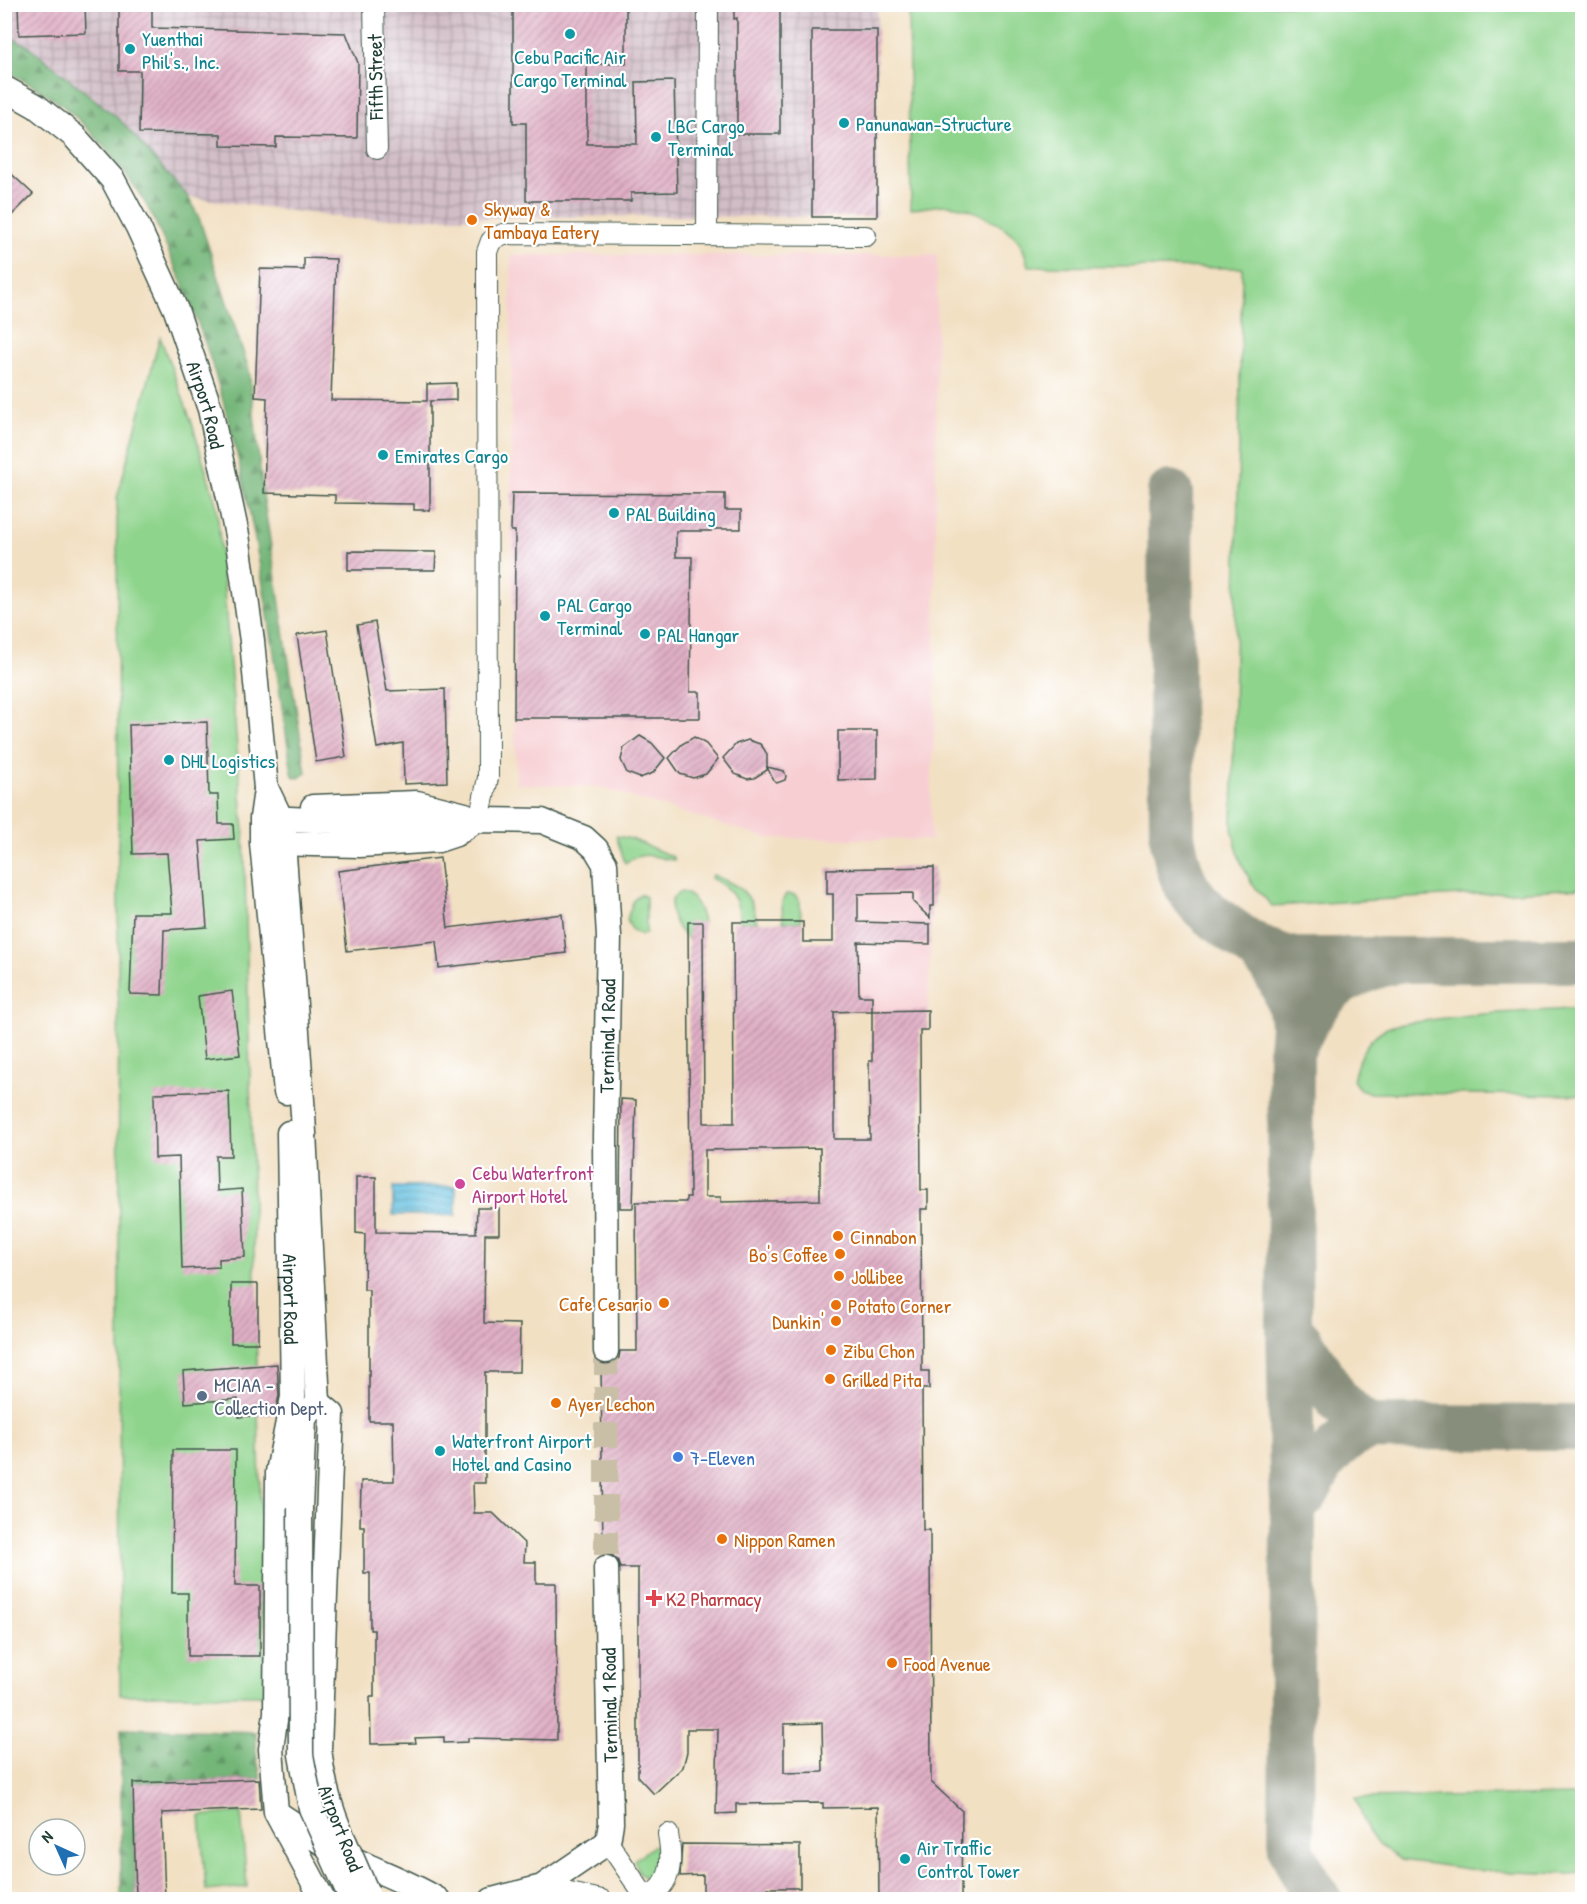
<svg xmlns="http://www.w3.org/2000/svg" width="1587" height="1904" font-family="'Patrick Hand',sans-serif">
<style>
.built{fill:#f7cfd3}
.industrial{fill:url(#industrial-grid)}
.green{fill:#8fd48d;stroke:#578860;stroke-width:1.5}
.forest{fill:url(#forest-firs);stroke:#497a56;stroke-width:1.5}
.water{fill:url(#water-rules);stroke:#407e8a;stroke-width:1.5}
.lines{fill:none;stroke-linecap:round;stroke-linejoin:round}
.taxiway{stroke:#888e7c;stroke-width:46}
.building{fill:url(#building-hatch);fill-rule:evenodd}
.tertiary-tunnel{stroke:#c8bfa6;stroke-width:24;stroke-dasharray:24 12;stroke-linecap:butt}
.minor-casing{stroke:#3f5549;stroke-width:22}
.tertiary-casing{stroke:#3f5549;stroke-width:27}
.minor{stroke:#fff;stroke-width:20}
.tertiary{stroke:#fff;stroke-width:24}
.tertiary-bridge-casing{stroke:#3f5549;stroke-width:27;stroke-linecap:butt}
.tertiary-bridge{stroke:#fff;stroke-width:24}
.culture-dot{fill:#0f9aa8;stroke:#fff;stroke-width:2}
.food-dot{fill:#e8710a;stroke:#fff;stroke-width:2}
.hotel-dot{fill:#d1479c;stroke:#fff;stroke-width:2}
.service-dot{fill:#5c6f8a;stroke:#fff;stroke-width:2}
.shop-dot{fill:#3f7fe0;stroke:#fff;stroke-width:2}
.health-dot{fill:#e0444e;stroke:#fff;stroke-width:2}
.labels{text-anchor:middle;dominant-baseline:central;stroke-width:4.5;stroke-linejoin:round;paint-order:stroke}
.culture-label{font-size:20px;fill:#0d838f;stroke:#fff;text-anchor:start}
.street-label{font-size:20px;fill:#1f3d34;stroke:#fff}
.food-label{font-size:20px;fill:#c56008;stroke:#fff;text-anchor:start}
.hotel-label{font-size:20px;fill:#b23c85;stroke:#fff;text-anchor:start}
.service-label{font-size:20px;fill:#4e5e75;stroke:#fff;text-anchor:start}
.shop-label{font-size:20px;fill:#366cbe;stroke:#fff;text-anchor:start}
.health-label{font-size:20px;fill:#be3a42;stroke:#fff;text-anchor:start}
</style>
<defs>
<pattern id="industrial-grid" width="8" height="8" patternUnits="userSpaceOnUse" patternTransform="scale(1.5)"><rect width="8" height="8" fill="#d2bdc7"/><path d="M0 4h8M4 0v8" fill="none" stroke="#aa9ba2"/></pattern>
<pattern id="forest-firs" width="22" height="20" patternUnits="userSpaceOnUse" patternTransform="scale(1.5)"><rect width="22" height="20" fill="#73b678"/><path d="M5 1l3.5 6h-7zM16 11l3.5 6h-7z" fill="#5e9563"/></pattern>
<pattern id="water-rules" width="6" height="5" patternUnits="userSpaceOnUse" patternTransform="scale(1.5)"><rect width="6" height="5" fill="#62bfe0"/><path d="M0 2.5h6" fill="none" stroke="#509cb6"/></pattern>
<pattern id="building-hatch" width="6" height="6" patternUnits="userSpaceOnUse" patternTransform="scale(1.5)"><rect width="6" height="6" fill="#e1b0c6"/><path d="M-1 1l2-2M0 6l6-6M5 7l2-2" fill="none" stroke="#b690a2"/></pattern>
</defs>
<rect width="100%" height="100%" fill="#fff"/>
<filter id="ink" filterUnits="userSpaceOnUse"><feTurbulence type="fractalNoise" baseFrequency=".0167" numOctaves="2"/><feDisplacementMap in="SourceGraphic" scale="12" xChannelSelector="R" yChannelSelector="G"/><feConvolveMatrix kernelMatrix="1 2 1 2 8 2 1 2 1" color-interpolation-filters="sRGB"/></filter>
<filter id="wash" filterUnits="userSpaceOnUse"><feTurbulence type="fractalNoise" baseFrequency=".008" numOctaves="4" result="noise"/><feDisplacementMap in="SourceGraphic" scale="24" xChannelSelector="R" yChannelSelector="G"/><feGaussianBlur stdDeviation="1.35" result="paint"/><feColorMatrix in="noise" values="0 0 0 0 0 0 0 0 0 0 0 0 0 0 0 0 0 1.4 0 .05"/><feComposite in="paint" operator="in"/></filter>
<g filter="url(#wash)">
<rect width="100%" height="100%" fill="#f2e0c3"/>
<g class="built">
<polygon points="511,255 937,255 935,723 931,790 931,840 766,838 598,787 516,784 511,531"/>
<polygon points="934,867 928,1010 912,1011 872,1056 872,1011 834,1011 833,895 827,894 827,869"/>
</g>
<polygon class="industrial" points="4,5 877,5 877,217 632,216 353,219 188,197 120,120 28,46 5,34"/>
<g class="green">
<path d="M908 5H1582V888L1272 906 1252 884 1240 860 1232 829 1242 268 1028 266C1026 256 1024 248 1018 240 1004 224 969 206 948 205 936 205 923 208 911 209Z"/>
<polygon points="160,337 191,420 217,507 244,831 265,1695 120,1695 117,498"/>
<path d="M616 836 632 839 673 857 674 860C654 858 645 849 625 863Z"/>
<path d="M713 875C740 886 752 892 757 922H740C739 899 732 889 711 878Z"/>
<path d="M682 892C696 896 700 910 703 922L689 939C675 931 660 898 682 892Z"/>
<polygon points="640,894 646,897 646,933 642,935 632,930 627,920 633,901"/>
<polygon points="786,894 795,895 800,902 801,922 783,922 782,902"/>
<path d="M1572 1009H1582V1095L1371 1093 1360 1090 1353 1080C1358 1059 1364 1042 1383 1030 1395 1023 1410 1023 1424 1021 1473 1013 1523 1012 1572 1009Z"/>
<polygon points="1582,1795 1582,1873 1569,1874 1484,1871 1401,1860 1378,1845 1368,1831 1356,1798"/>
<polygon points="241,1812 247,1887 206,1891 200,1816"/>
<polygon points="656,1844 664,1848 659,1878 647,1879 639,1873 634,1860"/>
</g>
<g class="forest">
<path d="M4 34 28 46 120 120 188 197 199 218 249 370 263 495 306 773 299 778 294 777 292 773C266 604 247 433 179 275 170 256 162 236 153 217 138 187 104 144 79 120 58 99 30 84 5 70Z"/>
<polygon points="121,1728 256,1732 256,1754 261,1779 133,1783 136,1899 121,1899"/>
</g>
<polygon class="water" points="456,1186 456,1215 393,1215 393,1187"/>
<g class="lines">
<g class="taxiway">
<path d="M1170 493 1172 836C1176 855 1179 876 1191 893 1208 918 1235 930 1257 950 1277 968 1291 998 1293 1024 1293 1033 1291 1043 1291 1052"/>
<polyline points="1246,940 1263,950 1293,960 1582,960"/>
<polyline points="1289,1329 1302,1344 1336,1398 1352,1414 1369,1427"/>
<polyline points="1292,1507 1305,1495 1324,1461 1335,1449 1348,1438 1369,1427 1582,1428"/>
<path d="M1320 1900 1306 1879 1291 1849 1293 1519 1289 1329 1291 1052C1315 1000 1332 977 1390 962"/>
</g>
</g>
<g id="blocks">
<g class="building">
<polygon points="18,4 85,4 86,33 19,35"/>
<polygon points="119,4 152,4 152,28 346,33 358,63 357,138 276,137 276,147 221,146 221,134 139,133 140,71 119,71"/>
<polygon points="513,4 626,4 626,64 587,64 587,144 637,144 636,82 674,81 677,192 631,193 631,201 526,201 526,123 513,123"/>
<polygon points="734,4 780,4 780,134 737,134 737,18 734,19"/>
<rect x="812" y="30" width="65" height="187"/>
<polygon points="4,167 33,194 4,223"/>
<polygon points="304,258 336,259 331,400 427,401 427,384 456,383 456,400 430,401 430,510 414,510 414,504 335,503 335,495 264,493 267,398 255,397 260,269 304,270"/>
<polygon points="512,493 725,494 725,510 741,510 741,529 711,529 711,531 676,531 676,557 692,557 690,692 700,692 700,718 514,718 515,531 511,531"/>
<polygon points="348,551 436,552 435,570 348,570"/>
<polygon points="375,622 387,691 445,689 447,782 404,784 403,743 377,748 357,625"/>
<polygon points="327,630 346,757 316,762 297,635"/>
<polygon points="207,722 209,795 218,795 219,824 233,824 234,839 200,841 207,927 164,930 162,995 130,994 133,913 172,913 167,853 133,854 129,725"/>
<polygon points="838,731 877,731 877,779 838,780"/>
<polygon points="640,736 652,743 665,758 653,773 640,778 627,773 621,760 624,748"/>
<polygon points="694,737 706,744 718,759 706,774 693,778 680,774 669,758 682,744"/>
<polygon points="748,740 760,744 764,749 767,755 767,770 754,778 747,779 735,774 723,758 736,744"/>
<polygon points="767,767 784,771 786,776 785,780 777,783 774,781"/>
<polygon points="440,858 448,928 562,914 566,953 439,968 436,941 347,951 338,871"/>
<path d="M934 867V906H930V918L913 902V893L858 894V922L930 924V944L858 942 859 996H872V1011L928 1010V1030H920L921 1190H928V1209H921L922 1371H929V1389H922L923 1530H930L931 1782 962 1811 961 1899H879L878 1807 823 1808V1803L736 1804V1813L716 1814 718 1729H687V1752L683 1767 654 1794 638 1777V1568H620L618 1561 613 1556 603 1555 601 1364 607 1365 614 1363 619 1358 620 1351H637L636 1202H686V1197H690L688 922H703L704 1123H734L733 922H803V942H833V894H827V869ZM859 1011H872V1061H869L870 1139H834V1012ZM820 1148V1200L721 1202V1197H705V1150ZM822 1723 823 1772 784 1773V1724Z"/>
<polygon points="232,991 240,1055 205,1059 198,996"/>
<polygon points="229,1091 231,1156 216,1156 217,1191 242,1189 245,1257 219,1259 219,1267 182,1269 179,1157 155,1158 154,1093"/>
<polygon points="621,1099 636,1100 633,1208 620,1208"/>
<polygon points="356,1177 376,1177 376,1232 476,1233 477,1208 499,1208 499,1234 485,1234 484,1323 520,1324 519,1372 485,1372 485,1483 473,1483 474,1513 493,1513 525,1544 524,1562 536,1562 536,1583 556,1583 557,1740 468,1738 468,1742 444,1743 444,1737 415,1738 416,1743 371,1744 370,1697 374,1697 374,1630 370,1630 370,1573 364,1573 364,1526 360,1526 361,1481 394,1481 393,1421 369,1421 369,1290 364,1290 365,1234 356,1233"/>
<rect x="231" y="1284" width="27" height="59"/>
<polygon points="277,1364 279,1396 275,1414 239,1417 238,1399 185,1403 183,1371"/>
<polygon points="173,1450 236,1450 235,1586 260,1586 260,1656 188,1656 188,1593 172,1593"/>
<polygon points="259,1779 261,1809 162,1813 165,1899 136,1899 133,1783"/>
<polygon points="682,1844 800,1845 800,1888 768,1888 767,1899 703,1899 703,1875 680,1876"/>
</g>
</g>
</g>
<g filter="url(#ink)">
<use href="#blocks" fill-opacity="0" stroke="#3f5549" stroke-width="1.5"/>
<g class="lines">
<polyline class="tertiary-tunnel" points="606,1351 606,1568"/>
<defs>
<g id="minor">
<polyline points="374,4 377,149"/>
<polyline points="707,235 708,4"/>
<polyline points="479,820 488,778 487,252 491,241 503,234 866,236"/>
<polyline points="608,1842 647,1900"/>
<polyline points="542,1887 602,1900"/>
<path d="M638 1900C673 1890 673 1863 668 1834"/>
</g>
<g id="tertiary">
<path id="s1" d="M4 88 36 106 74 136 113 180 138 227 176 310 210 409 237 535 252 641 266 788 280 817 283 842 303 1114 318 1402 304 1418 300 1508"/>
<polyline points="266,790 262,818 262,843 286,1092"/>
<polyline points="313,807 417,803 465,815"/>
<polyline points="266,818 406,824 479,820 542,821 584,838 596,849 605,864 609,937 605,1136 606,1351"/>
<polyline points="268,843 360,845 438,840 456,834 469,825"/>
<path id="s2" d="M289 1133 293 1397 278 1472 276 1713 271 1749 276 1812 323 1900"/>
<path d="M318 1402 332 1414 319 1749C322 1778 328 1802 339 1829"/>
<path d="M280 1815C304 1831 327 1847 353 1859 381 1873 411 1883 438 1900"/>
<polyline points="492,1900 542,1887 608,1842 611,1823 606,1568"/>
</g>
</defs>
<use href="#minor" class="minor-casing"/>
<use href="#tertiary" class="tertiary-casing"/>
<use href="#minor" class="minor"/>
<use href="#tertiary" class="tertiary"/>
<defs>
<g id="tertiary-bridge">
<polyline points="300,1508 301,1755 311,1808 352,1900"/>
<polyline points="339,1829 367,1893"/>
</g>
</defs>
<use href="#tertiary-bridge" class="tertiary-bridge-casing"/>
<use href="#tertiary-bridge" class="tertiary-bridge"/>
</g>
</g>
<g class="culture-dot">
<circle cx="570" cy="34" r="6"/>
<circle cx="130" cy="49" r="6"/>
<circle cx="844" cy="123" r="6"/>
<circle cx="656" cy="137" r="6"/>
<circle cx="383" cy="455" r="6"/>
<circle cx="614" cy="513" r="6"/>
<circle cx="545" cy="616" r="6"/>
<circle cx="645" cy="634" r="6"/>
<circle cx="169" cy="760" r="6"/>
<circle cx="440" cy="1451" r="6"/>
<circle cx="905" cy="1859" r="6"/>
</g>
<g class="food-dot">
<circle cx="472" cy="220" r="6"/>
<circle cx="838" cy="1236" r="6"/>
<circle cx="840" cy="1254" r="6"/>
<circle cx="839" cy="1276" r="6"/>
<circle cx="664" cy="1303" r="6"/>
<circle cx="836" cy="1305" r="6"/>
<circle cx="836" cy="1321" r="6"/>
<circle cx="831" cy="1350" r="6"/>
<circle cx="830" cy="1379" r="6"/>
<circle cx="556" cy="1403" r="6"/>
<circle cx="722" cy="1539" r="6"/>
<circle cx="892" cy="1663" r="6"/>
</g>
<circle class="hotel-dot" cx="460" cy="1184" r="6"/>
<circle class="service-dot" cx="202" cy="1396" r="6"/>
<circle class="shop-dot" cx="678" cy="1457" r="6"/>
<path class="health-dot" d="M651 1589h6v6h6v6h-6v6h-6v-6h-6v-6h6z"/>
<g class="labels">
<g class="culture-label">
<text x="142" y="38">Yuenthai<tspan x="142" dy="23">Phil's., Inc.</tspan></text>
<text x="570" y="56" text-anchor="middle">Cebu Pacific Air<tspan x="570" dy="23">Cargo Terminal</tspan></text>
<text x="856" y="123">Panunawan-Structure</text>
<text x="668" y="125">LBC Cargo<tspan x="668" dy="23">Terminal</tspan></text>
<text x="395" y="455">Emirates Cargo</text>
<text x="626" y="513">PAL Building</text>
<text x="557" y="604">PAL Cargo<tspan x="557" dy="23">Terminal</tspan></text>
<text x="657" y="634">PAL Hangar</text>
<text x="181" y="760">DHL Logistics</text>
<text x="452" y="1440">Waterfront Airport<tspan x="452" dy="23">Hotel and Casino</tspan></text>
<text x="917" y="1847">Air Traffic<tspan x="917" dy="23">Control Tower</tspan></text>
</g>
<g class="street-label">
<text transform="translate(375 77) rotate(-91)">Fifth Street</text>
<text stroke="none"><textPath href="#s1" startOffset="388">Airport Road</textPath></text>
<text transform="translate(607 1036) rotate(-89)">Terminal 1 Road</text>
<text stroke="none"><textPath href="#s2" startOffset="166">Airport Road</textPath></text>
<text transform="translate(609 1705) rotate(-91)">Terminal 1 Road</text>
<text transform="translate(341 1828) rotate(69)">Airport Road</text>
</g>
<g class="food-label">
<text x="484" y="208">Skyway &amp;<tspan x="484" dy="23">Tambaya Eatery</tspan></text>
<text x="850" y="1236">Cinnabon</text>
<text x="828" y="1254" text-anchor="end">Bo's Coffee</text>
<text x="851" y="1276">Jollibee</text>
<text x="652" y="1303" text-anchor="end">Cafe Cesario</text>
<text x="848" y="1305">Potato Corner</text>
<text x="824" y="1321" text-anchor="end">Dunkin'</text>
<text x="843" y="1350">Zibu Chon</text>
<text x="842" y="1379">Grilled Pita</text>
<text x="568" y="1403">Ayer Lechon</text>
<text x="734" y="1539">Nippon Ramen</text>
<text x="904" y="1663">Food Avenue</text>
</g>
<g class="hotel-label">
<text x="472" y="1172">Cebu Waterfront<tspan x="472" dy="23">Airport Hotel</tspan></text>
</g>
<g class="service-label">
<text x="214" y="1384">MCIAA -<tspan x="214" dy="23">Collection Dept.</tspan></text>
</g>
<g class="shop-label">
<text x="690" y="1457">7-Eleven</text>
</g>
<g class="health-label">
<text x="666" y="1598">K2 Pharmacy</text>
</g>
</g>
<rect width="1587" height="1904" fill="none" stroke="#fff" stroke-width="24"/>
<g transform="translate(57 1847) rotate(315)"><circle r="28" fill="#ffffff" stroke="#a5b1ae" stroke-width="1.5"/>
<path d="M0-4.5L10 22L0 15L-10 22Z" fill="#1f6fb2"/>
<text y="-9" font-size="16" font-weight="bold" text-anchor="middle" fill="#1f3d34">N</text>
</g>
</svg>
